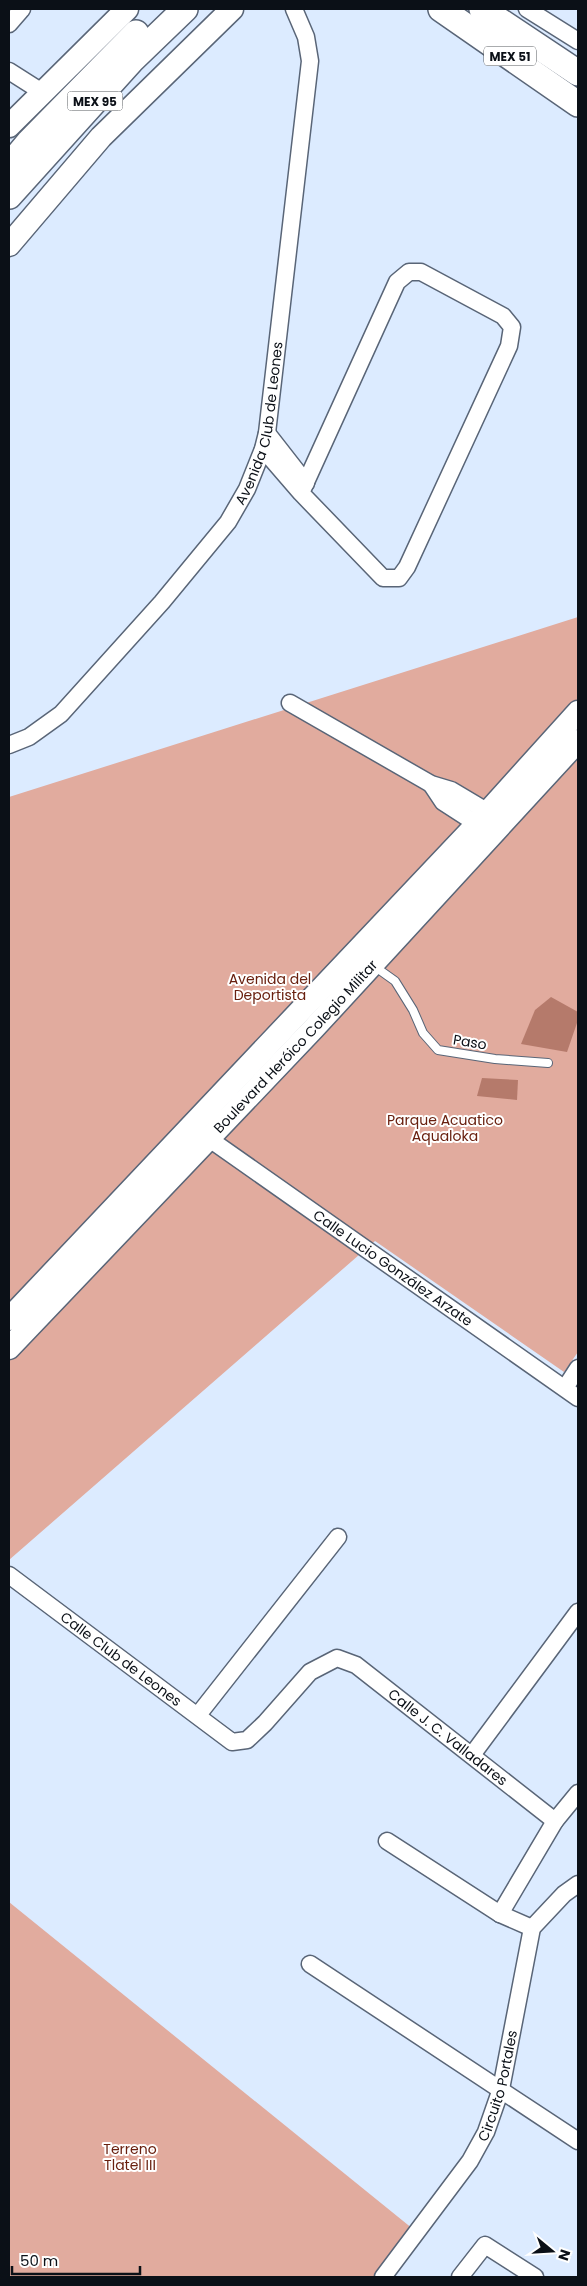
<svg xmlns="http://www.w3.org/2000/svg" width="587" height="2286" font-family="Poppins,sans-serif">
<style>
.green{fill:#e1ab9e}
.water{fill:#b57a6b}
.lines{fill:none;stroke-linecap:round;stroke-linejoin:round}
.lane-casing{stroke:#596577;stroke-width:10}
.street-casing{stroke:#596577;stroke-width:19}
.secondary-casing{stroke:#596577;stroke-width:25}
.primary-casing{stroke:#596577;stroke-width:28}
.lane{stroke:#fff;stroke-width:8}
.street{stroke:#fff;stroke-width:16}
.secondary{stroke:#fff;stroke-width:22}
.primary{stroke:#fff;stroke-width:25}
.labels{text-anchor:middle;dominant-baseline:central;stroke-width:4;stroke-linejoin:round;paint-order:stroke}
.shield{fill:#fff;stroke:#54585d;stroke-width:1}
.shield-label{font-size:12px;font-weight:bold;fill:#0b1017}
.street-label{font-size:14px;fill:#0b1017;stroke:#fff}
.park-label{font-size:14px;fill:#69200f;stroke:#fff}
</style>
<rect width="100%" height="100%" fill="#dcebff"/>
<g class="green">
<polygon points="578,617 578,1352 564,1372 375,1241 9,1560 9,797"/>
<polygon points="9,1902 413,2229 374,2277 9,2277"/>
</g>
<g class="water">
<polygon points="551,997 578,1012 578,1020 567,1052 521,1044 535,1010"/>
<polygon points="482,1078 518,1080 517,1100 477,1096"/>
</g>
<g class="lines">
<defs>
<polyline id="lane" points="374,966 395,981 413,1010 423,1033 438,1050 495,1059 548,1063"/>
<g id="street">
<polyline points="527,9 578,41"/>
<polyline points="9,24 22,9"/>
<polyline points="9,71 42,92"/>
<polyline points="267,433 306,483"/>
<polyline points="263,449 301,493 383,578 399,578 407,567 509,346 512,327 503,316 421,272 409,272 397,282 301,493"/>
<polyline points="290,703 431,784 451,790 488,812"/>
<path id="s1" d="M9 745 29 737 61 714 162 602 228 522 247 489 263 449 267 433 310 61 306 37 294 9"/>
<polyline points="431,784 443,802 477,824"/>
<path id="s2" d="M208 1138 578 1398"/>
<polyline points="565,1388 578,1368"/>
<path id="s3" d="M9 1575 232 1742 247 1740 265 1723 310 1672 337 1658 356 1665 555 1821"/>
<polyline points="198,1715 338,1537"/>
<polyline points="472,1755 578,1612"/>
<polyline points="387,1841 500,1914 532,1928"/>
<polyline points="500,1914 555,1821 578,1793"/>
<polyline points="310,1964 578,2141"/>
<path id="s4" d="M383 2277 470 2161 486 2132 501 2089 532 1928 564 1894 578 1884"/>
<polyline points="460,2277 485,2245 535,2277"/>
</g>
<g id="secondary">
<polyline points="9,126 127,9"/>
<polyline points="9,245 101,137 232,9"/>
<polyline points="9,1319 477,824 578,712"/>
<path id="s5" d="M9 1348 314 1028 578 741"/>
</g>
<g id="primary">
<polyline points="441,9 578,104"/>
<polyline points="482,9 578,73"/>
<polyline points="9,166 29,142 136,33"/>
<polyline points="9,196 131,61 185,9"/>
</g>
</defs>
<use href="#lane" class="lane-casing"/>
<use href="#street" class="street-casing"/>
<use href="#secondary" class="secondary-casing"/>
<use href="#primary" class="primary-casing"/>
<use href="#lane" class="lane"/>
<use href="#street" class="street"/>
<use href="#secondary" class="secondary"/>
<use href="#primary" class="primary"/>
</g>
<g class="labels">
<g class="shield">
<rect x="484" y="46.5" width="52" height="19" rx="4"/>
<rect x="67.5" y="91.5" width="55" height="19" rx="4"/>
</g>
<g class="shield-label">
<text x="510" y="56">MEX 51</text>
<text x="95" y="101">MEX 95</text>
</g>
<g class="street-label">
<text stroke="none"><textPath href="#s1" startOffset="421">Avenida Club de Leones</textPath></text>
<text transform="translate(470 1042) rotate(9)">Paso</text>
<text stroke="none"><textPath href="#s5" startOffset="416">Boulevard Heróico Colegio Militar</textPath></text>
<text stroke="none"><textPath href="#s2" startOffset="226">Calle Lucio González Arzate</textPath></text>
<text stroke="none"><textPath href="#s3" startOffset="140">Calle Club de Leones</textPath></text>
<text stroke="none"><textPath href="#s3" startOffset="554">Calle J. C. Valladares</textPath></text>
<text stroke="none"><textPath href="#s4" startOffset="226">Circuito Portales</textPath></text>
</g>
<g class="park-label">
<text x="270" y="979">Avenida del<tspan x="270" dy="16">Deportista</tspan></text>
<text x="445" y="1120">Parque Acuatico<tspan x="445" dy="16">Aqualoka</tspan></text>
<text x="130" y="2149">Terreno<tspan x="130" dy="16">Tlatel III</tspan></text>
</g>
</g>
<rect width="587" height="2286" fill="none" stroke="#0b1017" stroke-width="20"/>
<g transform="translate(552 2251) rotate(108)" stroke="#ffffff" stroke-width="4" paint-order="stroke">
<path d="M0-4L9 19L0 12L-9 19Z" fill="#0b1017"/>
<text y="-8" font-size="14" font-weight="bold" text-anchor="middle" fill="#0b1017">N</text>
</g>
<path d="M12 2266v8h128v-8" fill="none" stroke="#0b1017" stroke-width="2.5"/>
<text x="20" y="2266" font-size="15" fill="#0b1017" stroke="#ffffff" stroke-width="4" paint-order="stroke">50 m</text>
</svg>
